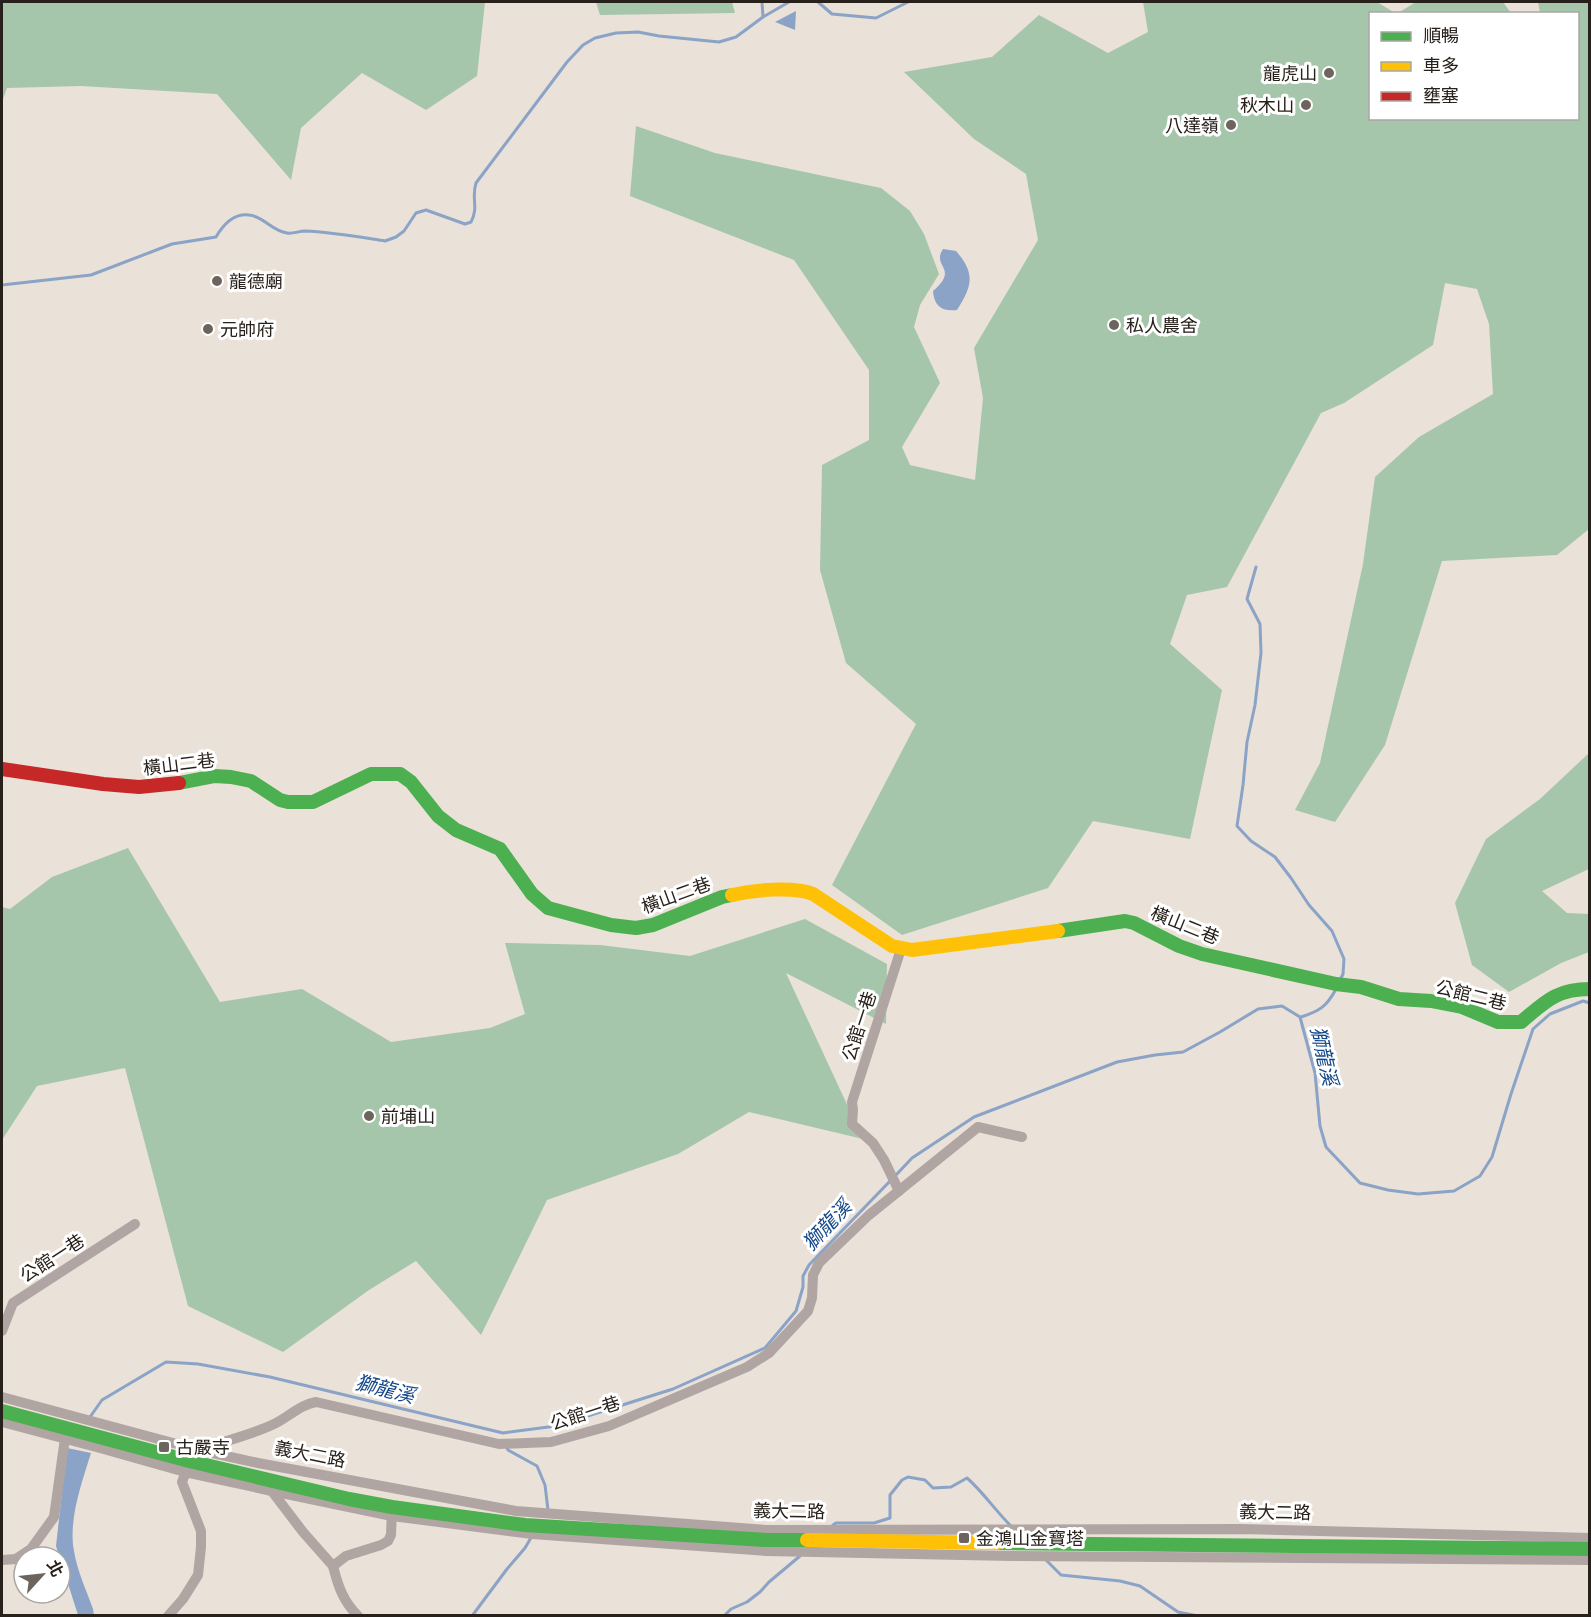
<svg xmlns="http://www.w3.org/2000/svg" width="1591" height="1617" font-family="'DejaVu Sans','Noto Sans TC',sans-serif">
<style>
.forest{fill:#a5c6ab}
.water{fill:#8aa3c6}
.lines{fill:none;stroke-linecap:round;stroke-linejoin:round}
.stream{stroke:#8aa3c6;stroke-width:3}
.street{stroke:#b0a5a2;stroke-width:10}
.fast{stroke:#4caf50;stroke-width:14}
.slow{stroke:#ffc107;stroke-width:14}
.jam{stroke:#c62828;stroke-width:14}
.poi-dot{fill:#6c645d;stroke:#fff;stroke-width:2}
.labels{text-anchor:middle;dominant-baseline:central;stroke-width:6;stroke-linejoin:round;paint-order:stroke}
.poi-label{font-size:18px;fill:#28211b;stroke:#fff;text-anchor:start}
.street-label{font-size:18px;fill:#28211b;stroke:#fff}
.water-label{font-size:20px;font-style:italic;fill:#134789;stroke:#fff}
</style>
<rect width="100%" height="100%" fill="#eae1d8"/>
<g class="forest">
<polygon points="2,2 485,2 477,76 426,110 362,73 301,128 291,180 217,94 81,86 7,88 2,102"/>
<polygon points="596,2 732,2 735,13 600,15"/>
<polygon points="1143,2 1377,2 1395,13 1370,14 1370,118 1578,118 1578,14 1540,13 1538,2 1589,2 1589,529 1557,555 1442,561 1385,745 1335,822 1295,810 1320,763 1363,564 1375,477 1419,437 1493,394 1489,324 1477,289 1445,283 1433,345 1344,403 1321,413 1227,587 1187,595 1170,644 1222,690 1190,839 1093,821 1048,888 902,935 832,885 916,724 846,663 820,570 822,465 869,440 869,370 794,260 630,196 636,126 715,153 881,188 910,211 924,234 939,274 920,305 914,327 940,383 902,447 910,465 975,480 983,398 974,348 1038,240 1026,174 974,139 904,72 992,57 1039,15 1108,53 1148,32"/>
<polygon points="1416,2 1503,2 1511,13 1398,13"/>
<polygon points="1589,753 1589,869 1542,891 1567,913 1589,914 1589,952 1561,963 1509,992 1472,965 1455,903 1486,839 1540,799"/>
<polygon points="128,848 220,1002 302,989 391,1042 490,1028 525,1014 505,943 600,945 690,956 805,919 887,964 886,1024 786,973 863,1139 749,1112 678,1154 547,1200 481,1335 416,1261 369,1290 283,1352 188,1306 125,1068 37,1086 2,1140 2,907 10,909 52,877"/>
</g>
<g class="water">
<polygon points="796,11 795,30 775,22"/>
<path d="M943 249 956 251C976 274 972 286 957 310 942 312 934 306 933 291 960 268 931 267 943 249Z"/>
<path d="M67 1448 91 1453C82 1482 68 1520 74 1551 77 1570 86 1590 93 1609L94 1615H78L56 1546Z"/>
</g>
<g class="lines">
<g class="stream">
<polyline points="762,2 763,17"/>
<polyline points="818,2 832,14 876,18 908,2"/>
<path d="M2 285 91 275 172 244 216 237C223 225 233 213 249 215 263 216 272 231 287 233 293 234 299 231 305 231 331 232 359 237 385 241L396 237 404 231 416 213 426 210 465 224 471 222C479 207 471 198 476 183L567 62 583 45 595 38 616 33 638 32 659 36 719 42 736 37 763 17 789 2"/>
<polyline points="1256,567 1247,599 1260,624 1261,653 1255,705 1247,742 1243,785 1237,826 1251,841 1275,857 1291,878 1309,905 1332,931 1344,959 1343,974 1340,980"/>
<path d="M1301 1017C1320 1011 1327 1006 1336 989"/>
<polyline points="896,1175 912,1158 974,1117 1117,1062 1155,1055 1183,1052 1220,1032 1258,1009 1282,1006 1300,1017 1315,1073 1320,1126 1326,1147 1360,1183 1388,1190 1418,1194 1454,1191 1480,1176 1492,1157 1511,1094 1533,1029 1550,1014 1583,1001 1590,1003"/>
<polyline points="90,1417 102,1400 166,1362 198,1364 270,1377 503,1433 556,1426 673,1389 765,1348 796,1311 803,1287 803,1276 809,1265 891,1180"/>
<polyline points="506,1446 508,1450 537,1466 545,1485 548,1510"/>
<path d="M833 1525 836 1523H874L890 1518V1495L902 1480 908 1477 925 1480 933 1488 951 1487 967 1478C983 1492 995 1510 1010 1525"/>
<polyline points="1045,1559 1061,1575 1120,1581 1140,1586 1178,1612 1198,1616"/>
<polyline points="472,1616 507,1569 525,1548 532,1536"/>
<polyline points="724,1616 731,1609 747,1602 760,1592 769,1582 800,1556"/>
</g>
<g class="street">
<polyline points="899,1191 884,1160 873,1143 852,1124 853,1110 852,1102 901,949"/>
<polyline points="2,1331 13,1303 135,1224"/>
<polyline points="2,1397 199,1450 258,1463 516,1511 766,1530 1240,1529 1590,1538"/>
<polyline points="2,1422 100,1448 185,1472 272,1491 392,1516 532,1534 766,1551 1011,1556 1590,1560"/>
<path d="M201 1449C225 1441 251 1435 274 1424 289 1417 299 1405 316 1402L499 1444 551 1442 609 1426 747 1367 769 1353 808 1311 812 1298 813 1275 819 1263 869 1215 978 1127 1022 1137"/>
<polyline points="271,1490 303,1532 333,1566 346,1556 381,1545 388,1541 391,1535 392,1509"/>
<polyline points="2,1560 16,1559 31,1549 54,1517 66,1431"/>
<path d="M333 1566C338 1586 343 1601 358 1616"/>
<polyline points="168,1616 183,1599 198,1575 201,1547 201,1531 182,1482 188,1466"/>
</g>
<g class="fast">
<polyline points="179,783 215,776 231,777 251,781 280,800 288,802 313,802 371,774 400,774 411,782 438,816 456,830 500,849 532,894 548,908 611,925 636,928 653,925 722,897 732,895"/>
<path d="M1058 931 1125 921 1134 923 1179 946 1202 954 1336 984 1361 987 1399 999 1431 1001 1462 1007 1498 1022H1521C1545 1002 1556 989 1590 989"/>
<polyline points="2,1411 189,1461 349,1499 392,1507 525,1525 766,1540 807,1540"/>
<polyline points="997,1543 1590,1549"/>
</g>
<g class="slow">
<path d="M732 895C753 890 794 886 813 894L892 946 912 950 1058 931"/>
<polyline points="807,1540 997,1543"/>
</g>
<polyline class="jam" points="2,769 103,784 139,787 179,783"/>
</g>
<g class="poi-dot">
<circle cx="1329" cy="73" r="6"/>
<circle cx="1306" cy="105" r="6"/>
<circle cx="1231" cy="125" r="6"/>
<circle cx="217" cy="281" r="6"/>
<circle cx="1114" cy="325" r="6"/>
<circle cx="208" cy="329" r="6"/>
<circle cx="369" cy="1116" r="6"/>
<rect x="158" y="1441" width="12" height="12" rx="3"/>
<rect x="958" y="1532" width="12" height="12" rx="3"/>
</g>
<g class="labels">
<g class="poi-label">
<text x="1317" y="73" text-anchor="end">龍虎山</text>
<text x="1294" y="105" text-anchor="end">秋木山</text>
<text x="1219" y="125" text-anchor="end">八達嶺</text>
<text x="229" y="281">龍德廟</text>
<text x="1126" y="325">私人農舍</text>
<text x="220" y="329">元帥府</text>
<text x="381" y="1116">前埔山</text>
<text x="176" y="1447">古嚴寺</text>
<text x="976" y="1538">金鴻山金寶塔</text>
</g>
<g class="street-label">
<text transform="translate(179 764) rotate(-7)">橫山二巷</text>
<text transform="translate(676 895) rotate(-20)">橫山二巷</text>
<text transform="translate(1185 925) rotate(22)">橫山二巷</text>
<text transform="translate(1471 995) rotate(14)">公館二巷</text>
<text transform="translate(859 1026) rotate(-72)">公館一巷</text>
<text transform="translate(52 1258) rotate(-33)">公館一巷</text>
<text transform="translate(585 1413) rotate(-18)">公館一巷</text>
<text transform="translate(310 1454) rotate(11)">義大二路</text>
<text transform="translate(789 1511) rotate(1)">義大二路</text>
<text transform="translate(1275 1512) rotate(1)">義大二路</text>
</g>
<g class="water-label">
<text transform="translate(1324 1056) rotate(77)">獅龍溪</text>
<text transform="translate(827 1225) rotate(-47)">獅龍溪</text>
<text transform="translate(385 1389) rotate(14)">獅龍溪</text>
</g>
</g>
<rect width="1591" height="1617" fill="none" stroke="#28211b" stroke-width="6"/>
<rect x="1369" y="12" width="210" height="108" fill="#ffffff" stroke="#a9a6a4" stroke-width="1.5"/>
<rect x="1381" y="32" width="30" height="9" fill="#4caf50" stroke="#a9a6a4" stroke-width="1.5"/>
<text x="1423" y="42" font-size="18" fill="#28211b">順暢</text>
<rect x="1381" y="62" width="30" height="9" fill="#ffc107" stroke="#a9a6a4" stroke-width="1.5"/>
<text x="1423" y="72" font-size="18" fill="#28211b">車多</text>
<rect x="1381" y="92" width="30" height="9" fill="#c62828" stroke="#a9a6a4" stroke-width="1.5"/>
<text x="1423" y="102" font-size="18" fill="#28211b">壅塞</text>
<g transform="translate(42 1575) rotate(63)"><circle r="28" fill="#ffffff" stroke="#a9a6a4" stroke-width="1.5"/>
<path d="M0-4.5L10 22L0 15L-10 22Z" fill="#6c645d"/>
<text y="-9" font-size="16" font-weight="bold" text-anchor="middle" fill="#28211b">北</text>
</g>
</svg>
